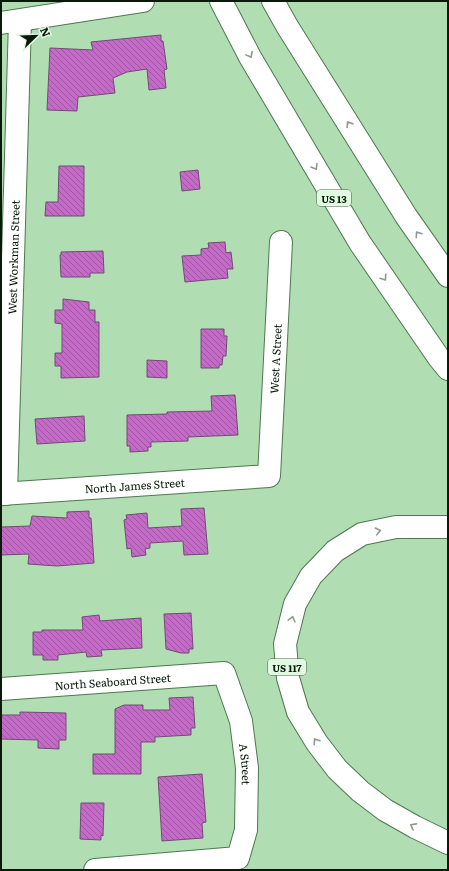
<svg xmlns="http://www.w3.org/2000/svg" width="449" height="871" font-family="Literata,serif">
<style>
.building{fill:url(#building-back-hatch);stroke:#714b72}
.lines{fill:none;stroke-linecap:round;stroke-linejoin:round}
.minor-casing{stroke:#4d7850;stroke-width:24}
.major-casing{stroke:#4d7850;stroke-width:24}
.highway-casing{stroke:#4d7850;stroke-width:24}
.minor{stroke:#fff;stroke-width:22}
.major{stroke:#fff;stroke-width:22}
.highway{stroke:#fff;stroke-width:22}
.oneway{stroke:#909891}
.labels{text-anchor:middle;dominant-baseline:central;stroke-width:4;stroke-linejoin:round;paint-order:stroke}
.shield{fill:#e1f8e1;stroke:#4a5d4a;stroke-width:1}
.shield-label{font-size:10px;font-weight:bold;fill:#091a0a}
.street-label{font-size:11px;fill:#091a0a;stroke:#e1f8e1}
</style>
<defs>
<pattern id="building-back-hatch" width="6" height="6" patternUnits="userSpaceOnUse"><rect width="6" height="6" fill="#c46bc8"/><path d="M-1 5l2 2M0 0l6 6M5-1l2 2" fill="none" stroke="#9d57a1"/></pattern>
</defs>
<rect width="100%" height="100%" fill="#b0deb2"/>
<g class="building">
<polygon points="161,35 161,41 163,41 167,69 164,70 166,88 149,90 147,69 127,72 113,78 115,93 78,97 77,111 47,110 50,48 93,50 91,42"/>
<polygon points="59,166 84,166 84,216 45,216 46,202 58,202"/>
<polygon points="198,170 200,189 182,191 180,172"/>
<polygon points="225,242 226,253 231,252 233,269 227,269 228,278 185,282 182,256 201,255 201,249 209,248 208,243"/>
<polygon points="103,251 104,273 90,273 90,277 61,277 60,255 61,255 61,252"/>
<polygon points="63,299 89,302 89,310 95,310 95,322 99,322 99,377 61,378 61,366 55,366 55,353 62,353 62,324 55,323 55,310 63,310"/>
<polygon points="201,329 224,329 224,336 227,336 226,356 223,356 222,365 219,365 219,368 201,368"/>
<polygon points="147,360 167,361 167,378 147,377"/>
<polygon points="235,395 238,435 188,437 188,441 151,442 151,447 148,447 148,451 130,452 130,446 127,446 127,415 167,414 167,412 212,411 211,396"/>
<polygon points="84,416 85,441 37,444 35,419"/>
<polygon points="204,508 208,554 184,555 183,541 150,543 150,548 145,549 146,555 132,557 131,548 127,549 124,520 127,519 126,515 147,513 148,528 182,526 181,509"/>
<polygon points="89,511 89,518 91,518 94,563 57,566 28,564 29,554 1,555 1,527 30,526 32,516 67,518 67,512"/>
<polygon points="191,613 193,649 189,649 189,653 181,653 166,649 164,614"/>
<polygon points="99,615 100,621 141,618 142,648 101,650 102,656 87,657 86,652 58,655 58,660 43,660 43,655 33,655 33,632 42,632 42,630 83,630 82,617"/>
<polygon points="193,697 195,728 191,728 191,735 155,737 155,742 141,742 141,774 93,774 93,754 115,754 115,709 124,705 143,705 143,710 170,710 169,698"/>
<polygon points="20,712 66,713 66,740 59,740 59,749 38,748 38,740 1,739 1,715 20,715"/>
<polygon points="202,774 206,822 202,823 203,838 162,841 158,777"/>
<polygon points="81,803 104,803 103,836 101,835 101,840 80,839"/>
</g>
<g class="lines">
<defs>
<g id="minor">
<path id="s1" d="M1 494 269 476 281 242"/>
<path id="s2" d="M6 494 20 21"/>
<path id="s3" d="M1 689 224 673 241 721 247 768 246 830 238 858 95 870"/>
</g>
<polyline id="major" points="1,23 143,1"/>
<g id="highway">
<polyline points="221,1 250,57 360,243 439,358 448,369"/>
<polyline points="273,1 287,26 406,216 448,276"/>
<polyline points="448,527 396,527 362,534 335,551 311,576 295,604 285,644 288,678 298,712 317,743 337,769 360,791 385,810 415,827 448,843"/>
</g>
</defs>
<use href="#minor" class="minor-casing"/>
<use href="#major" class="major-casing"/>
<use href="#highway" class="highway-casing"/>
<use href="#minor" class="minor"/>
<use href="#major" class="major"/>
<use href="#highway" class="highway"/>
</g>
<defs><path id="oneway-chevron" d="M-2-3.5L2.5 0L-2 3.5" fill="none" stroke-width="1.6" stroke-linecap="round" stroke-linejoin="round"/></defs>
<g class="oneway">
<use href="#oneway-chevron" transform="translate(250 55) rotate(62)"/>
<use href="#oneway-chevron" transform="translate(349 124) rotate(-122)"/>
<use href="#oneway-chevron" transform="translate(315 167) rotate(59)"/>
<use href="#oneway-chevron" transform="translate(418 234) rotate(-124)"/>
<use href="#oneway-chevron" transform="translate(384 278) rotate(56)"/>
<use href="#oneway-chevron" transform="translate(378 531) rotate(-12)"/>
<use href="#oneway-chevron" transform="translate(292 619) rotate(-76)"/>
<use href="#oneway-chevron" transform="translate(316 741) rotate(-123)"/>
<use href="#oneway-chevron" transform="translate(413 826) rotate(-152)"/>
</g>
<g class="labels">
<g class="shield">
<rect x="317" y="190" width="34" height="16" rx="3"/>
<rect x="268" y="659" width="38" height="16" rx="3"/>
</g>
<g class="shield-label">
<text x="334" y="198">US 13</text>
<text x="287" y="667">US 117</text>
</g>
<g class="street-label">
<text stroke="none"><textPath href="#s2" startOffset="237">West Workman Street</textPath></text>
<text stroke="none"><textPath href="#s1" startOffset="386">West A Street</textPath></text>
<text stroke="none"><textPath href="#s1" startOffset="134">North James Street</textPath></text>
<text stroke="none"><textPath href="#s3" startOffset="112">North Seaboard Street</textPath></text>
<text stroke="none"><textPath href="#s3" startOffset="318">A Street</textPath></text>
</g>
</g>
<rect width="449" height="871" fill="none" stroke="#091a0a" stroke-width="4"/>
<g transform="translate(36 36) rotate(67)" stroke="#e1f8e1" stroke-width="3" paint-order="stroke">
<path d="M0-3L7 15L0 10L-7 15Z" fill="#091a0a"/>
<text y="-6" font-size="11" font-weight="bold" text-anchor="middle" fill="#091a0a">N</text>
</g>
</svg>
